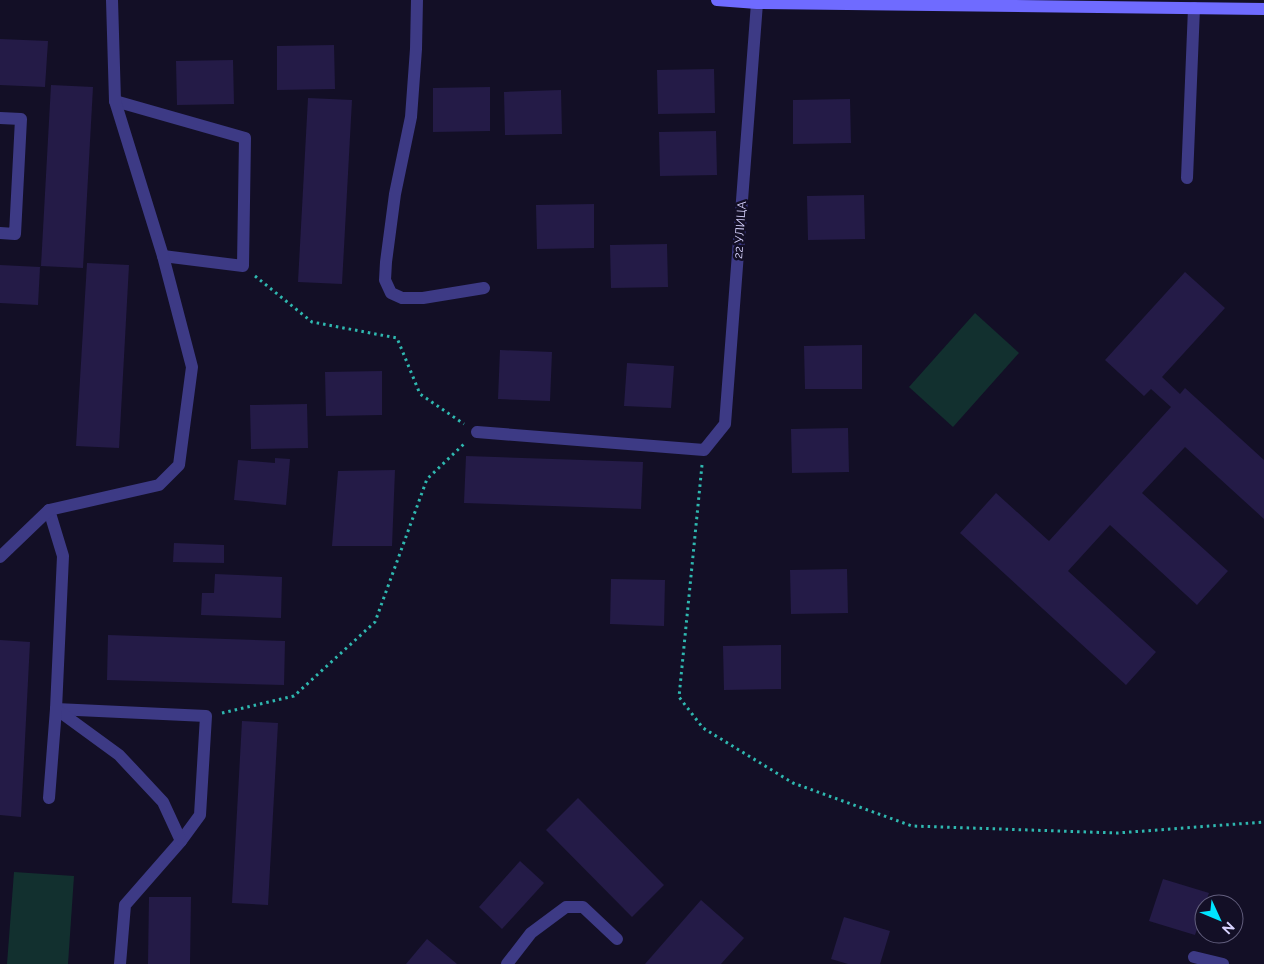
<svg xmlns="http://www.w3.org/2000/svg" width="1264" height="964" font-family="Raleway,sans-serif">
<style>
.green{fill:#12302f}
.building{fill:#241b47}
.lines{fill:none;stroke-linecap:round;stroke-linejoin:round}
.path{stroke:#2fb8b0;stroke-width:3;stroke-dasharray:2.5 4;stroke-linecap:butt}
.lane{stroke:#3d3a85;stroke-width:12}
.street{stroke:#3d3a85;stroke-width:12}
.secondary{stroke:#6f6bff;stroke-width:12}
.labels{text-anchor:middle;dominant-baseline:central;stroke-width:5;stroke-linejoin:round;paint-order:stroke}
.street-label{font-size:12px;fill:#d9d4ff;stroke:#130f26}
</style>
<rect width="100%" height="100%" fill="#130f26"/>
<g class="green">
<polygon points="975,313 1019,353 953,427 909,387"/>
<polygon points="14,872 74,876 68,964 7,964"/>
</g>
<g class="building">
<polygon points="0,39 48,41 45,87 0,85"/>
<polygon points="334,45 335,89 277,90 277,46"/>
<polygon points="233,60 234,104 177,105 176,61"/>
<polygon points="714,69 715,113 658,114 657,70"/>
<polygon points="51,85 93,87 83,268 41,266"/>
<polygon points="490,87 490,131 433,132 433,88"/>
<polygon points="561,90 562,134 505,135 504,92"/>
<polygon points="308,98 352,100 342,284 298,282"/>
<polygon points="850,99 851,143 793,144 793,100"/>
<polygon points="716,131 717,175 660,176 659,132"/>
<polygon points="864,195 865,239 808,240 807,196"/>
<polygon points="594,204 594,248 537,249 536,205"/>
<polygon points="667,244 668,287 611,288 610,245"/>
<polygon points="87,263 129,265 119,448 76,446"/>
<polygon points="0,265 40,267 38,305 0,303"/>
<polygon points="1185,272 1225,308 1162,377 1180,394 1185,388 1264,460 1264,519 1185,447 1142,493 1228,571 1197,605 1110,525 1068,571 1156,652 1126,685 960,533 996,493 1049,541 1171,407 1151,389 1144,396 1105,360"/>
<polygon points="862,345 862,389 805,389 804,346"/>
<polygon points="500,350 552,352 550,401 498,399"/>
<polygon points="627,363 674,366 671,408 624,406"/>
<polygon points="382,371 382,415 326,416 325,372"/>
<polygon points="307,404 308,448 251,449 250,405"/>
<polygon points="848,428 849,472 792,473 791,429"/>
<polygon points="466,456 643,462 641,509 464,503"/>
<polygon points="275,458 290,459 286,505 234,500 238,460 275,463"/>
<polygon points="395,470 392,546 332,546 338,471"/>
<polygon points="174,543 224,545 224,563 173,562"/>
<polygon points="847,569 848,613 791,614 790,570"/>
<polygon points="215,574 282,577 281,618 201,615 202,593 214,593"/>
<polygon points="611,579 665,580 664,626 610,624"/>
<polygon points="108,635 285,641 284,685 107,680"/>
<polygon points="0,640 30,642 21,817 0,815"/>
<polygon points="781,645 781,689 724,690 723,646"/>
<polygon points="242,721 278,723 268,905 232,903"/>
<polygon points="578,798 664,885 632,917 546,830"/>
<polygon points="520,861 544,883 502,929 479,907"/>
<polygon points="1163,879 1209,893 1205,904 1204,904 1204,908 1195,935 1149,921"/>
<polygon points="149,897 191,897 190,964 148,964"/>
<polygon points="701,900 744,938 721,964 645,964"/>
<polygon points="844,917 890,931 880,964 848,964 831,959"/>
<polygon points="427,939 457,964 406,964"/>
</g>
<g class="lines">
<g class="path">
<polyline points="255,276 312,322 397,338 420,394 464,424"/>
<polyline points="702,465 679,697 703,728 793,783 912,826 1117,833 1264,822"/>
<polyline points="222,713 294,696 375,622 427,479 465,443"/>
</g>
<g class="lane">
<polyline points="115,101 245,138 243,266 163,256"/>
<polyline points="0,118 21,119 15,234 0,233"/>
<polyline points="56,709 206,716 200,815 181,841 125,905 120,964"/>
<polyline points="56,709 119,755 163,802 181,841"/>
<polyline points="49,798 56,709 63,556 49,510"/>
</g>
<g class="street">
<polyline points="417,0 416,49 411,117 395,194 386,262 385,280 391,293 402,298 423,298 484,288"/>
<polyline points="1187,178 1194,8"/>
<polyline points="477,432 704,450 725,424 757,3"/>
<polyline points="0,557 49,510 159,485 179,465 192,367 163,256 115,101 112,0"/>
<polyline points="1194,957 1223,964"/>
<polyline points="507,964 531,933 566,907 583,907 617,939"/>
</g>
<polyline class="secondary" points="717,0 757,3 1264,9"/>
</g>
<g class="labels">
<g class="street-label">
<text transform="translate(740 230) rotate(-86)">22 УЛИЦА</text>
</g>
</g>
<g transform="translate(1219 919) rotate(134)"><circle r="24" fill="#130f26" stroke="#625e7d"/>
<path d="M0-4L9 19L0 12L-9 19Z" fill="#00e5ff"/>
<text y="-8" font-size="14" font-weight="bold" text-anchor="middle" fill="#d9d4ff">N</text>
</g>
</svg>
